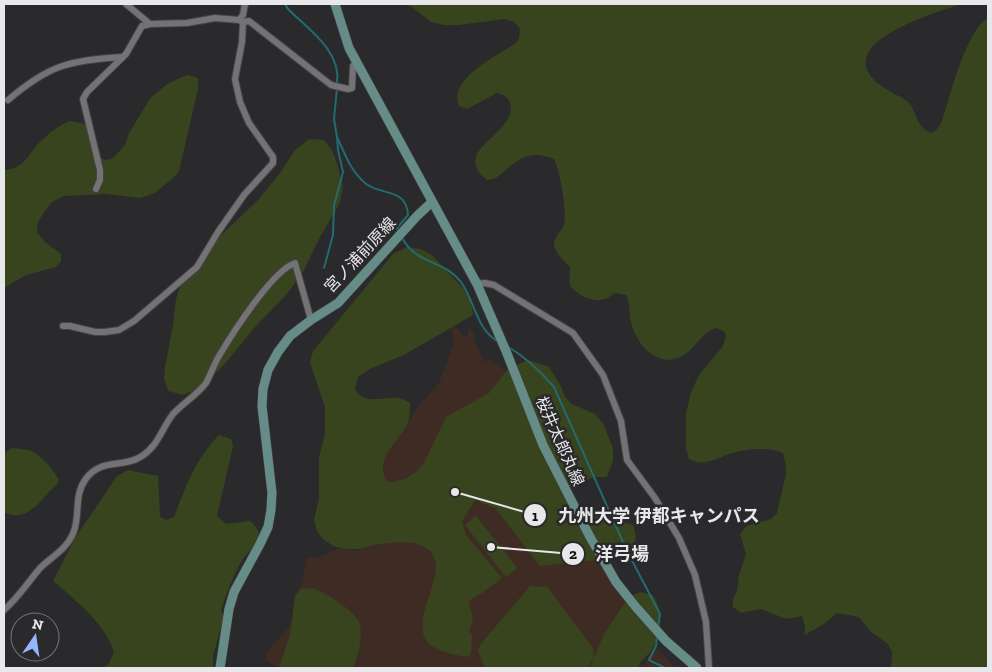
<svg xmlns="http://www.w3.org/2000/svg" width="992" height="672" font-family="'Zilla Slab','Noto Sans JP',serif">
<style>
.education{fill:#3e2c24}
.green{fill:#37441d}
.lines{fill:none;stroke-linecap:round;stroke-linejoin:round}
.stream{stroke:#226b71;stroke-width:2}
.street-casing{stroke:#454447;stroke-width:8}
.secondary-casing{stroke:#454447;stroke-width:10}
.street{stroke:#747275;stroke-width:6}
.secondary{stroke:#658c86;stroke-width:9}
.labels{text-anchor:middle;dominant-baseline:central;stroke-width:5;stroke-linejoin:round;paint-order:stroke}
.street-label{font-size:16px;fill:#e8e7e9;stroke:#2a292b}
.leader{fill:none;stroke:#e8e7e9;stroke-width:2}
.callout-dot{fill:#e8e7e9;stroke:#2a292b;stroke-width:2}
.mark-label{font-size:15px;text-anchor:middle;font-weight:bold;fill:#111}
.callout-label{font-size:18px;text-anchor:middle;font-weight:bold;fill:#e8e7e9;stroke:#2a292b;stroke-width:5;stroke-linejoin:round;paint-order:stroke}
</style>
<rect width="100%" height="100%" fill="#2a292b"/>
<polygon class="education" points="447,315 462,335 468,336 468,328 474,333 474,340 485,362 491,359 510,374 583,533 611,583 633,612 635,663 644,666 651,650 657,649 676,668 284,668 273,665 265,660 266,653 295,620 302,592 298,590 301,586 307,558 316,558 340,548 358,551 384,536 358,500 401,426 409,420 416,409 439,383 454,343 454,337"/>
<g class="green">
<path d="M408 4H961C939 12 850 37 868 72 875 85 892 92 904 99 918 107 914 128 932 133L938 128 942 121C950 96 966 30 988 18V668H891L892 652 888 644 870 631 859 617 837 613 824 624 805 635V626L802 616 786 619 761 609 741 613 733 607V599L737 591 739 575 746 554 740 534 747 526 771 519 777 513 786 474V467L783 453C768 446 744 449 729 454 715 459 704 467 689 459L686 449V413L691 392 699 375 723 346 726 336 725 332 717 328C702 332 700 342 688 352 680 359 669 362 659 358 643 352 633 334 630 318 629 310 630 303 626 295L615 293C612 295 608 298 605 299 595 303 578 296 571 287 568 282 570 273 570 267 564 261 556 254 554 245 553 238 562 231 564 224 567 210 560 172 554 159 534 151 523 155 507 169 501 174 496 180 487 180 459 158 488 143 502 127 513 114 516 98 497 93L467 109 459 106C447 79 499 54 516 43L519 39 520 29 514 22 505 19 459 25H444L431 22Z"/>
<path d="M187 75 195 77 198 79V89L179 171 173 178 155 193 140 198 105 194 64 196 52 202 45 211 38 222 37 232 45 242 61 254V261L56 267 26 275 4 288V170C27 168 28 152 43 139 51 131 60 126 69 121L86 124 94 137 99 157 105 160 112 159 125 145 129 133 151 97 169 83Z"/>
<polygon points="309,139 324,140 332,150 338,166 343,188 339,205 320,237 303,272 287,294 255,327 224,365 201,387 183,395 168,391 164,378 165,367 173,325 176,299 182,281 197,261 223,233 258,200 280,173 295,150"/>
<path d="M407 247 421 249 432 255 462 287 471 300 473 315 404 355 370 369 358 377 355 390C371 410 391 389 410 403 410 409 410 417 408 422 399 444 375 454 386 481L392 482 405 479 416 472 424 463 446 417 489 393 508 369 528 360 549 367 561 386 565 397 572 404 595 414 603 423 613 448V461L607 477H595L569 487 577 505 591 511 633 525C640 542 632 550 617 558L540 566 495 508 475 500 462 522 466 535 502 578 482 593 471 599 469 604 473 618 469 631 472 635 471 653 467 657C456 655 444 653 434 647 406 632 438 588 436 564 436 559 432 554 430 550L415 543 399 542 374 545 359 549H345L333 546 323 539 317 531 314 520 319 499V457L325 434V407L310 363 313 351 393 254Z"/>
<path d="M219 435 231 439 233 446 217 516 226 524 250 521C255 525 262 533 259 541 256 548 247 552 243 559 233 575 227 593 221 610L224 617 213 656V668H103L108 665 114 652C106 624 75 600 53 581L75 538 117 476 128 470 158 476 160 517 166 520 174 517C186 486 195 460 219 435Z"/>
<path d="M12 448C18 449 26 449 32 451 43 458 53 469 59 480 57 486 52 488 48 493 36 507 23 522 4 512V453Z"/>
<polygon points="476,516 517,568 506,577 465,525"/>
<polygon points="530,586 547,587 593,648 594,657 588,668 485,668 478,651 480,645"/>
<path d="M312 588C324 592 354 610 359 622 364 634 358 657 353 668H279L290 635 295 595 301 589Z"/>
<path d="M640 592 653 595C664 612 662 632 652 649 648 656 641 660 637 668H590L603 636 624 604 632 596Z"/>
</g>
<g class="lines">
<g class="stream">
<path d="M285 4 288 9C308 29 342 51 337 84"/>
<path d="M337 137C345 154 350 170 365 183 379 196 407 187 408 215L397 228 399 232"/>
<path d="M401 236C416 266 444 259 461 282 475 301 476 330 499 342"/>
<polyline points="324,268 333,235 334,205 343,172 338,150 337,137 334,119 337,88"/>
<path d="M510 348C528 359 540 371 554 387L627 551 660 614 658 627"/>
<polyline points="657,636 656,646 649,660 665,668"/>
</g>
<defs>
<g id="street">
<polyline points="126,4 150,24"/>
<polyline points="239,20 243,15 245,4"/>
<path d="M8 100C49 65 70 60 122 57"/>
<polyline points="96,189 100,180 100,170 83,99 87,92 126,54 142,26 150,24 187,23 215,18 239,20 243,22 249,21 331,85 348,89 352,88 353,66 356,62"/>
<polyline points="477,284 485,283 494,285 573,333 603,375 621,421 627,460 655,498 679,538 695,575 706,622 709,668"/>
<polyline points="63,326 70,326 95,332 105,332 119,330 134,321 197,267 218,232 244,195 273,163 273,157 249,123 240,102 235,79 242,42 243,22"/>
<path d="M4 610C19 597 28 582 41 567 53 556 68 548 74 531 80 514 74 496 85 480 101 457 123 469 142 456 158 446 162 428 173 414 183 403 197 395 206 383 211 374 214 364 219 356 232 334 272 271 295 263L311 320"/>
</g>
<g id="secondary">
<polyline points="335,4 349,48 477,284 506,351 543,445 590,537 616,582 635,606 666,641 697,668"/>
<polyline points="220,668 229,609 234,592 260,544 268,527 271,510 272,493 262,406 263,389 268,370 278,352 290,336 311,320 338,303 417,216 432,202"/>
</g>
</defs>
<use href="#street" class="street-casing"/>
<use href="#secondary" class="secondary-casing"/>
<use href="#street" class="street"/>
<use href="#secondary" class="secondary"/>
</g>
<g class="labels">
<g class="street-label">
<text transform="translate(360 255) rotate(-47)">宮ノ浦前原線</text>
<text transform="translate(560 441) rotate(66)">桜井太郎丸線</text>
</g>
</g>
<path class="leader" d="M455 492L535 515M491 547L573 554"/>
<g class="callout-dot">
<circle cx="455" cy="492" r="5"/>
<circle cx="491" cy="547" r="5"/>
<circle cx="535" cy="515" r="12"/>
<circle cx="573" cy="554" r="12"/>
</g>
<g class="mark-label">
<text x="535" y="521">1</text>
<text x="573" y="559">2</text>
</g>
<g class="callout-label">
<text x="659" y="522">九州大学 伊都キャンパス</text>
<text x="622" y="560">洋弓場</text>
</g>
<rect width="992" height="672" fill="none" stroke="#e8e7e9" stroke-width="10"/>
<g transform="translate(35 637) rotate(13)"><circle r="24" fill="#2a292b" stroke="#767577"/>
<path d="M0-4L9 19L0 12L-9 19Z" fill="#95b6fd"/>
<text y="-8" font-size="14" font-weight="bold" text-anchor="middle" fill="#e8e7e9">N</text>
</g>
</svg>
